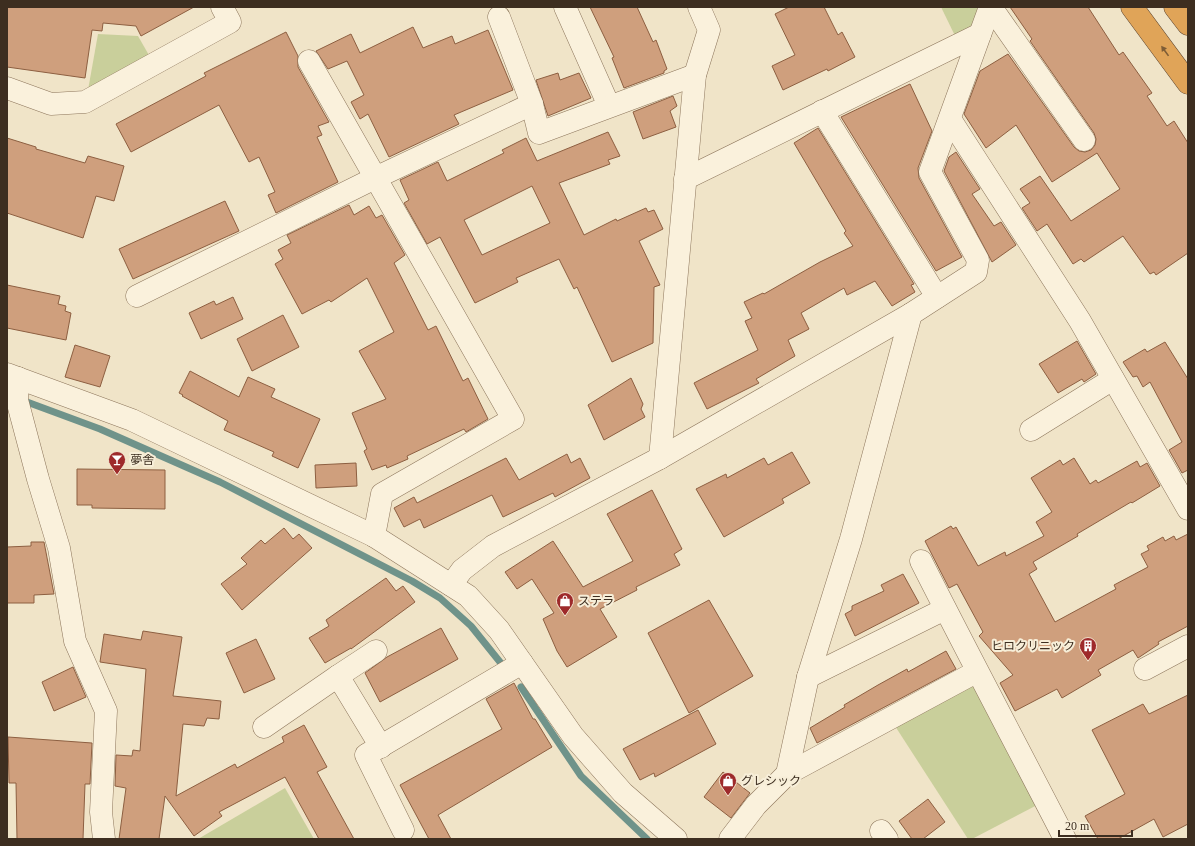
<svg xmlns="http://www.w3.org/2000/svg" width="1195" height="846" font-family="'Times New Roman','Noto Sans JP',serif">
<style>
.green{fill:#c9cf9b}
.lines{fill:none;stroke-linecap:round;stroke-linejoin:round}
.stream{stroke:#6f938a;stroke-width:7}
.building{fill:#cf9f7d;stroke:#8d5f41;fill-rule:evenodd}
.minor-casing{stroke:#8d765c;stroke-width:23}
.highway-casing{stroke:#5b4430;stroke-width:23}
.minor{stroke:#faf1dc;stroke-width:22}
.highway{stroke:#e0a458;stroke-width:22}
.oneway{fill:#7e5d36}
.labels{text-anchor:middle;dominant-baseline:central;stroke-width:4;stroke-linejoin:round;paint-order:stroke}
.poi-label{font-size:12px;fill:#3d2e20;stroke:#f7eed8;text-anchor:start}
</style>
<rect width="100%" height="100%" fill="#f0e4c8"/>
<g class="green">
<polygon points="941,7 990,7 959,44"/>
<polygon points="98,34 138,36 154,64 88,90"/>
<polygon points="977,680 1041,803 972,839 968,839 895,726"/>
<polygon points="285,788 314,839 198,839"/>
</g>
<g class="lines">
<g class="stream">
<polyline points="27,402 100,429 220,482 412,581 440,598 471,626 504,667"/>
<polyline points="521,687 581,776 647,839"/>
</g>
</g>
<g class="building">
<polygon points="7,7 194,7 141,36 136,26 103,23 102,31 92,30 85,78 7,67"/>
<polygon points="590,7 637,7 653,42 656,40 667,69 664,71 664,73 624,88 612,58 614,57"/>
<polygon points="789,7 824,7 838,35 842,32 855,57 828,71 827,69 783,90 772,66 795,55 775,14"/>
<polygon points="1010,7 1088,7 1119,55 1123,52 1152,93 1147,96 1167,126 1174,121 1188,143 1188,253 1156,275 1154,272 1150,274 1123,236 1084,262 1081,259 1073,264 1047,224 1037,231 1022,208 1030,203 1020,189 1040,176 1071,221 1120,189 1097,153 1052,182 1016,125 986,148 964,114 980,71 1008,54 1074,147 1079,151 1085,152 1091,150 1095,145 1096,139 1094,133 1030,41 1032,39"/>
<polygon points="413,27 423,48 452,36 455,44 488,30 513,90 454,115 459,124 389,157 368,114 360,119 351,102 364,95 347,61 328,69 316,51 351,34 360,53"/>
<polygon points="286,32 298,56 298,67 329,122 318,126 322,135 317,137 338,182 276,213 268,195 275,192 259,157 249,162 219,105 131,152 116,124 206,76 204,73"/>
<polygon points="558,73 560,80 579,73 591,98 548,116 536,80"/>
<polygon points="910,84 932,131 918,168 919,178 962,257 936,271 841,117"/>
<polygon points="673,96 677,106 670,111 676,127 643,139 633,112"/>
<polygon points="818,128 914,284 911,285 915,292 892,306 875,281 847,295 844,288 801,313 809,329 788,340 795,356 756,379 759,383 707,409 694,383 758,350 745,321 752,318 744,302 763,293 764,294 820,262 853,246 844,233 846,231 794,143"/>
<path d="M608 132 620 156 608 160 610 164 559 183 584 235 616 219 617 221 646 208 648 212 654 210 663 229 639 241 660 285 654 287 653 343 612 362 577 287 574 289 559 259 516 278 518 282 475 303 440 237 427 244 404 203 409 200 400 180 438 162 447 181 504 153 502 150 526 138 537 161ZM532 186 550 223 482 255 464 220Z"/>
<polygon points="7,138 36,147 36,149 85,163 88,156 124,166 114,201 96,196 83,238 7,213"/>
<polygon points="956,152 980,189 972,194 994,226 1001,222 1016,245 992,262 944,171 949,157"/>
<polygon points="225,201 239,231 133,279 119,249"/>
<polygon points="349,205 354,215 369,206 376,218 382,215 405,255 394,263 428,330 436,326 463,381 468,378 488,419 466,432 464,429 407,456 408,459 387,468 386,465 372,470 364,451 367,449 352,413 386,399 359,351 394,332 367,278 331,302 329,300 302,314 275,264 283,259 278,250 291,243 287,235"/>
<polygon points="7,285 60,296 58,304 66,306 65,311 71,313 66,340 7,328"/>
<polygon points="233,297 243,319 201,339 189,313 214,301 216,305"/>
<polygon points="283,315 299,347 252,371 237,339"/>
<polygon points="1077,341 1096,374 1084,382 1082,379 1058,393 1039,364"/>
<polygon points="1165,342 1188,379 1188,470 1182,473 1169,450 1182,442 1150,382 1143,387 1137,376 1133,377 1123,362 1145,349 1147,352"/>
<polygon points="75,345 110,356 100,387 65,377"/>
<polygon points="190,371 239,397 248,377 275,389 271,397 320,419 298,468 272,456 274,452 224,430 228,421 182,396 183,395 179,393"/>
<polygon points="631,378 643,404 641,409 645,417 604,440 588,405"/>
<polygon points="792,452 810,483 782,499 784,503 724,537 696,489 726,474 727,478 764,458 768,465"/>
<polygon points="567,454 571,463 580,458 590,478 555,497 553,493 503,517 492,495 424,528 420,519 404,527 394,508 414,497 417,503 506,458 519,480"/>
<polygon points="1074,458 1090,484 1096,480 1098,483 1137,461 1140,467 1147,463 1160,486 1132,503 1131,502 1077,534 1078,536 1033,562 1037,569 1029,574 1055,622 1116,589 1114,585 1148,567 1141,554 1149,550 1147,546 1163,537 1165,541 1174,536 1176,540 1188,534 1188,626 1158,642 1159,644 1138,658 1133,650 1098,670 1101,675 1062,698 1057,689 1015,711 1000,683 1013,675 979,636 983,632 957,584 949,588 925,541 951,526 953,529 956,527 978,566 1005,552 1006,556 1044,536 1036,522 1052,512 1031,478 1060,460 1063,465"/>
<polygon points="356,463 357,486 316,488 315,465"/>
<polygon points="77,469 165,470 165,509 92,508 92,505 77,505"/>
<polygon points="652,490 682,549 674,554 680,565 636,587 637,590 600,609 617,637 567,667 557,651 543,619 554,613 532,579 517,589 505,572 553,541 583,587 633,561 607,514"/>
<polygon points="284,528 293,539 299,534 312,548 242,610 221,584 247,564 241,558 261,540 265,544"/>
<polygon points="31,542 44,542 54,594 34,595 34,603 7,603 7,547 31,546"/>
<polygon points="903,574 919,603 855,636 845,614 852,610 852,606 884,591 881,585"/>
<polygon points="386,578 396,591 403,586 415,602 351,649 351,648 325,663 309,638 329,626 326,620"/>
<polygon points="709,600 753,676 689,713 648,633"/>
<polygon points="441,628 458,659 380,702 365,673 387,657"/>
<polygon points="143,631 182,637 173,696 221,701 219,719 207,718 204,726 183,724 176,796 235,764 237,768 284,742 282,737 304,725 327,767 317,772 354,839 319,839 285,777 219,812 222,816 194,836 165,796 159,839 119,839 126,788 115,786 116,755 132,756 133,750 140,751 146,669 100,662 104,634 141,640"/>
<polygon points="256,639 275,679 244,693 226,653"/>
<polygon points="946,651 956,669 817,743 810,728 845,707 844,705 878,685 907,669 908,672"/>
<polygon points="73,667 86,697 54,711 42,682"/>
<polygon points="514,683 533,719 535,719 552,747 438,815 451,839 429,839 400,785 502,729 486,699"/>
<polygon points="1188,695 1188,824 1163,837 1154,819 1118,839 1098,839 1085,816 1125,794 1092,730 1143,704 1149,714"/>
<polygon points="698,710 716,744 655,777 654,773 640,780 623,749"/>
<polygon points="8,737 92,743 90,784 85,784 83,839 17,839 16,783 9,783"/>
<polygon points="723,772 750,793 731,818 704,797"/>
<polygon points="928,799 945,822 923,839 912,839 899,821"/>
</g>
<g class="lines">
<defs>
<g id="minor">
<polyline points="565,7 609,106"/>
<polyline points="991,7 1084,140"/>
<polyline points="499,17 532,104 539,133 695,75"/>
<polyline points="309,61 513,419 382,494 374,536"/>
<polyline points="7,88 51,104 85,102 230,22 222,7"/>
<polyline points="822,111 937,297"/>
<polyline points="950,119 1080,321 1188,509"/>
<polyline points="685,179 980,34"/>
<polyline points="137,296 375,178 532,104"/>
<polyline points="7,374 132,420 374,536 468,596 499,630 573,736 623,793 676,839"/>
<polyline points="18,378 17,400 38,479 59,548 75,641 106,711 101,812 104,839"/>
<polyline points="1031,430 1113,379"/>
<polyline points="660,458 695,75 709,30 699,7"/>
<path d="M921 561C968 654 1017 746 1065 839"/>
<polyline points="451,585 462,570 493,546 660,458 911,314 976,272 978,260 930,172 990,7"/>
<polyline points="1145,669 1188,646"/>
<polyline points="338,676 376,651"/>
<polyline points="808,677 945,609"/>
<polyline points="264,727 338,676 381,747"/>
<polyline points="787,774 976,672"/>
<polyline points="403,830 366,755 522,663"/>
<polyline points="881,831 887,839"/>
<polyline points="730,839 756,805 787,774 808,677 851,539 911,314"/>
</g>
<g id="highway">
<polyline points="1132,7 1188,83"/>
<polyline points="1175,7 1188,24"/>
</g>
</defs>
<use href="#minor" class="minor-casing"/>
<use href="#highway" class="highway-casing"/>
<use href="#minor" class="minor"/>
<use href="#highway" class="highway"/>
</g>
<defs><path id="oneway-solid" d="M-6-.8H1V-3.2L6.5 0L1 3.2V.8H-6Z"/></defs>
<use class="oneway" href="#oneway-solid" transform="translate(1165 51) rotate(-126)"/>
<defs>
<symbol id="bar-pin" viewBox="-11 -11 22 30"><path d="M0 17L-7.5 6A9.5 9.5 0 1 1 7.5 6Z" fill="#9e2a2b" stroke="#f7eed8"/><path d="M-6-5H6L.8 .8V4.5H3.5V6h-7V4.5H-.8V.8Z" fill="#fff"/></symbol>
<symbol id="shop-pin" viewBox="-11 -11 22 30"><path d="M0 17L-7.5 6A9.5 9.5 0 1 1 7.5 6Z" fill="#9e2a2b" stroke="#f7eed8"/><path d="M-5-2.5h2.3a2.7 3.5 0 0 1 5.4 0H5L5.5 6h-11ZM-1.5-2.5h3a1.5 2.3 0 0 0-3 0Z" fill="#fff"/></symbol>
<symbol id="building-pin" viewBox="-11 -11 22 30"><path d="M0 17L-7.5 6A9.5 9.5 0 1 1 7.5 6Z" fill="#9e2a2b" stroke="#f7eed8"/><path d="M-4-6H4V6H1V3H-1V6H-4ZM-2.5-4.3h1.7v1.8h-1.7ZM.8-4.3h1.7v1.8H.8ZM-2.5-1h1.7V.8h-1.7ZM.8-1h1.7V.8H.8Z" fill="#fff"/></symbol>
</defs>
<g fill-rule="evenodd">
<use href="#bar-pin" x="107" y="450" width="20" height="27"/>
<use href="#shop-pin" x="555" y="591" width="20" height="27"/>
<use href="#building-pin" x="1078" y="636" width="20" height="27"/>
<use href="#shop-pin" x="718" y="771" width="20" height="27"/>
</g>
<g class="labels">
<g class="poi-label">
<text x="130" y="460">夢舎</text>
<text x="578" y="601">ステラ</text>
<text x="1075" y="646" text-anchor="end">ヒロクリニック</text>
<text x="741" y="781">グレシック</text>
</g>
</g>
<rect width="1195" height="846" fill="none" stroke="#3d2e20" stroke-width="16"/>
<path d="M1059 830v6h73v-6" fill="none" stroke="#3d2e20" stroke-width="2"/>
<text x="1065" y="830" font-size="12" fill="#3d2e20" stroke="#f7eed8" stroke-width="3" paint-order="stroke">20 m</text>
</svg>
